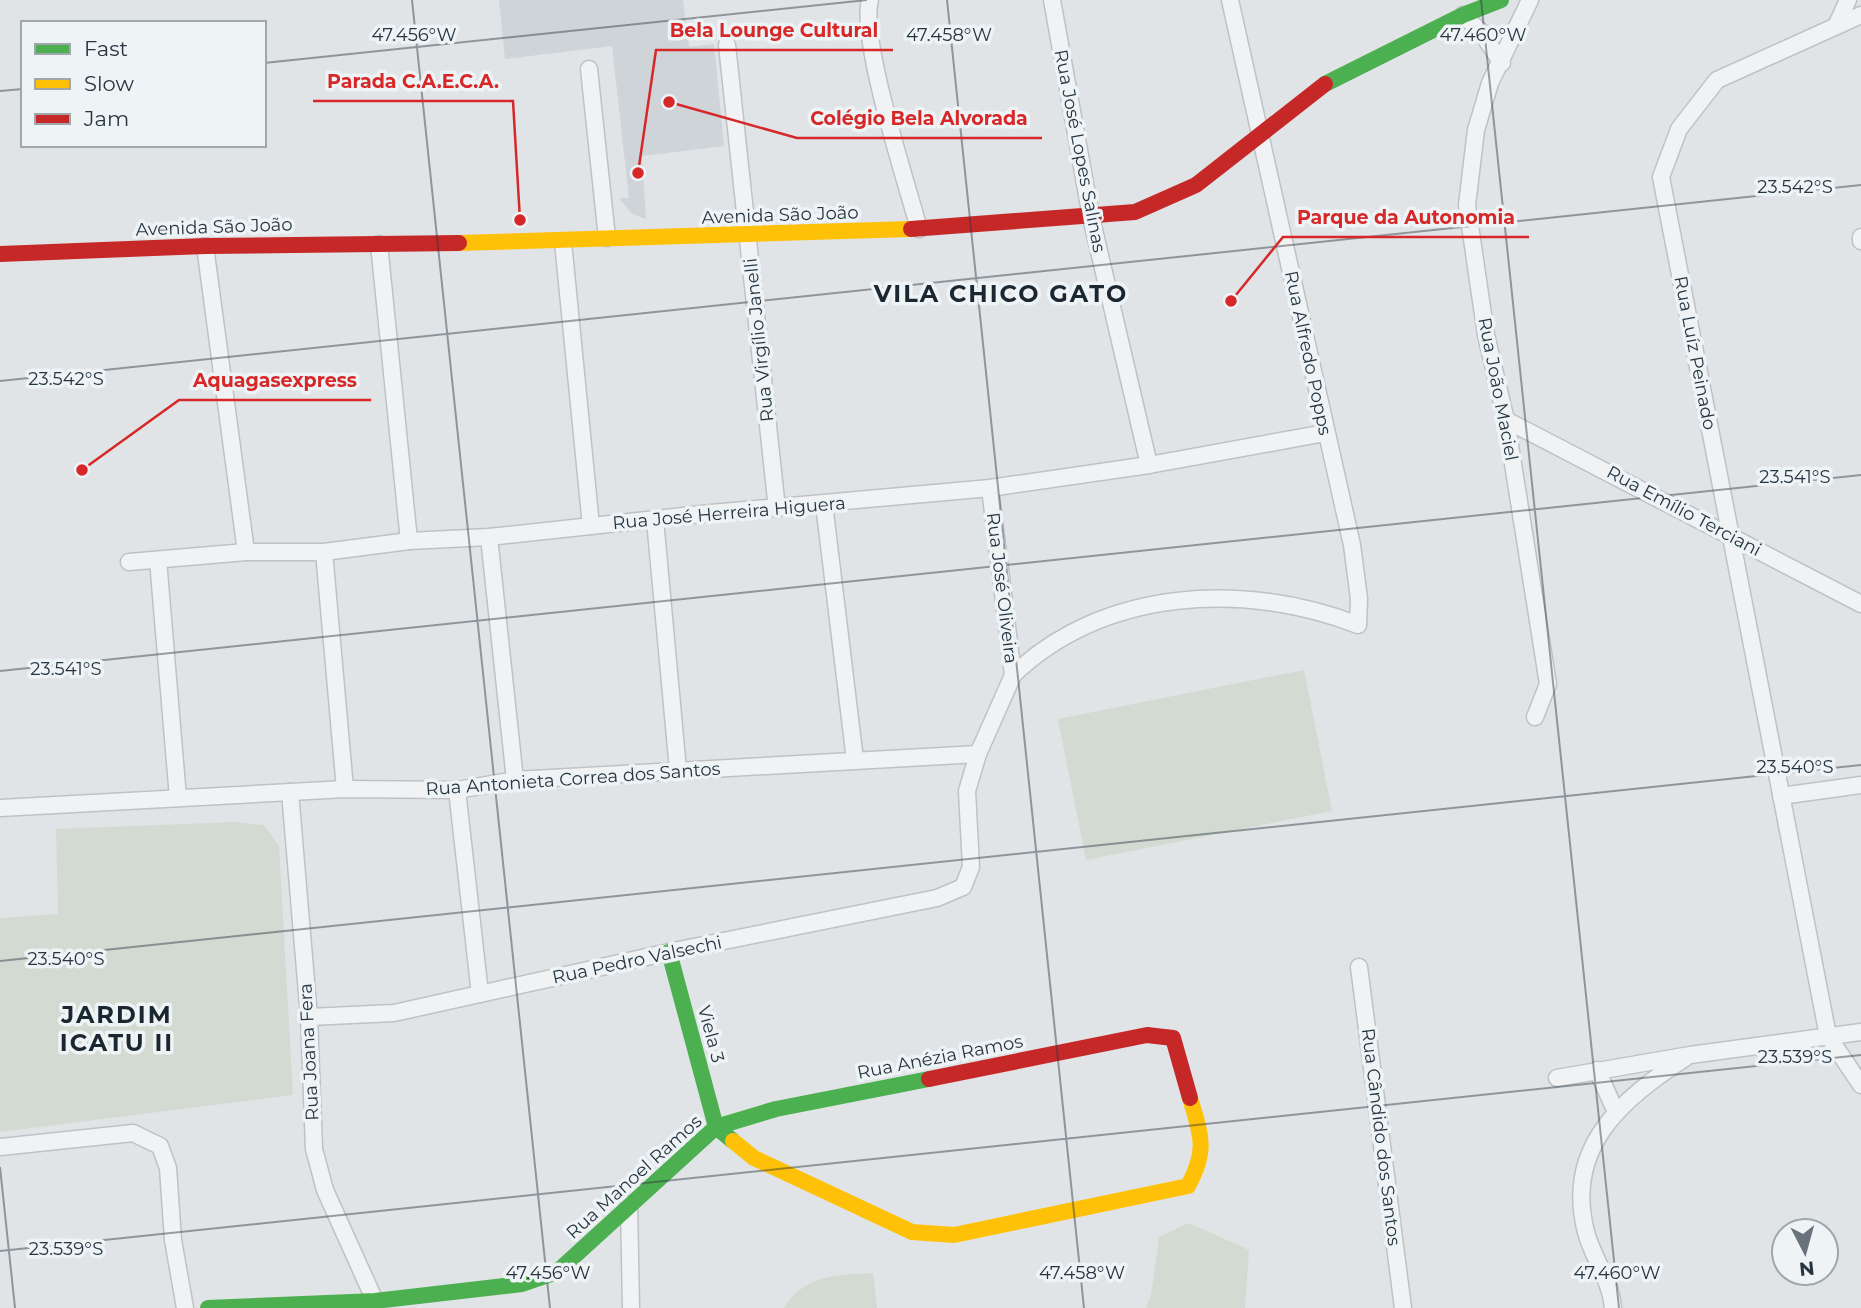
<svg xmlns="http://www.w3.org/2000/svg" width="1861" height="1308" font-family="Montserrat,sans-serif">
<style>
.built{fill:#cfd4d9}
.green{fill:#d3dad1}
.lines{fill:none;stroke-linecap:round;stroke-linejoin:round}
.street-casing{stroke:#bfc2c4;stroke-width:19}
.street{stroke:#f1f2f3;stroke-width:16}
.fast{stroke:#4caf50;stroke-width:16}
.slow{stroke:#ffc107;stroke-width:16}
.jam{stroke:#c62828;stroke-width:16}
.ticks{fill:none;stroke:#283540;stroke-width:2;stroke-opacity:0.45}
.labels{text-anchor:middle;dominant-baseline:central;stroke-width:7;stroke-linejoin:round;paint-order:stroke}
.street-label{font-size:18px;fill:#283540;stroke:#eef3f6}
.district-label{font-size:24px;font-weight:bold;letter-spacing:2px;fill:#1a2630;stroke:#eef3f6}
.ticks-label{font-size:18px;text-anchor:middle;fill:#283540;stroke:#eef3f6;stroke-width:7;stroke-linejoin:round;paint-order:stroke}
.leader{fill:none;stroke:#d62828;stroke-width:2.5}
.callout-dot{fill:#d62828;stroke:#eef3f6;stroke-width:2.5}
.callout-label{font-size:19px;text-anchor:middle;font-weight:bold;fill:#d62828;stroke:#eef3f6;stroke-width:7;stroke-linejoin:round;paint-order:stroke}
</style>
<rect width="100%" height="100%" fill="#e1e4e6"/>
<polygon class="built" points="499,0 683,0 689,47 714,44 724,146 642,156 646,219 631,213 619,198 629,198 612,46 505,59"/>
<g class="green">
<polygon points="1304,670 1332,811 1086,860 1058,719"/>
<polygon points="235,822 264,825 279,846 293,1095 0,1132 0,918 58,914 56,829"/>
<polygon points="1189,1223 1249,1250 1245,1308 1146,1308 1151,1295 1159,1237"/>
<path d="M873 1273 877 1308H784C805 1274 838 1275 873 1273Z"/>
</g>
<g class="lines">
<defs>
<g id="street">
<path d="M870 0C859 38 907 184 919 229"/>
<polyline points="1052,0 1091,217 1149,465"/>
<polyline points="1530,0 1490,83 1476,130 1467,205 1486,335 1506,420 1548,684 1535,717"/>
<polyline points="1463,15 1481,32 1502,63"/>
<polyline points="1861,15 1717,80 1679,129 1661,177 1828,1036 1861,1085"/>
<polyline points="1837,24 1848,0"/>
<polyline points="727,45 777,509"/>
<polyline points="589,69 607,238"/>
<polyline points="1861,237 1861,241"/>
<polyline points="563,242 591,526"/>
<polyline points="379,244 409,541"/>
<polyline points="205,246 246,552"/>
<polyline points="1506,420 1861,604"/>
<polyline points="824,504 855,760"/>
<polyline points="655,520 678,770"/>
<polyline points="489,537 515,780"/>
<polyline points="324,552 345,789"/>
<polyline points="158,560 178,798"/>
<polyline points="129,562 246,552 324,552 409,541 489,537 711,513 990,488 1149,465 1325,433"/>
<path d="M1013 675C1104 588 1245 581 1358 625L1359 599 1352 545 1230 0"/>
<polyline points="457,790 480,994"/>
<polyline points="290,792 309,1017 314,1149 325,1190 375,1301"/>
<polyline points="1781,796 1861,785"/>
<polyline points="0,808 345,789 457,790 515,780 978,754"/>
<polyline points="1359,967 1403,1308"/>
<polyline points="309,1017 394,1013 669,952 937,898 963,887 971,867 967,791 978,754 1013,675 990,488"/>
<polyline points="1597,1070 1615,1110"/>
<polyline points="1557,1078 1690,1055 1861,1032"/>
<polyline points="0,1147 133,1133 160,1146 168,1168 173,1240 185,1308"/>
<polyline points="629,1204 631,1308"/>
<path d="M1613 1308C1611 1280 1593 1259 1586 1232 1564 1147 1622 1099 1685 1058"/>
</g>
</defs>
<use href="#street" class="street-casing"/>
<use href="#street" class="street"/>
<g class="fast">
<polyline points="1325,84 1463,15 1501,0"/>
<polyline points="669,952 716,1127 776,1109 929,1079"/>
<polyline points="208,1308 375,1301 522,1284 557,1272 716,1127 733,1141"/>
</g>
<g class="slow">
<polyline points="459,243 911,229"/>
<path d="M733 1141 754 1158 912 1232 954 1235 1188 1186C1208 1150 1201 1135 1190 1098"/>
</g>
<g class="jam">
<polyline points="911,229 1135,212 1196,185 1325,84"/>
<polyline points="0,254 205,246 459,243"/>
<polyline points="929,1079 1147,1035 1173,1038 1190,1098"/>
</g>
</g>
<path class="ticks" d="M412 0 550 1308M947 0 1084 1308M1481 0 1619 1308M264 63 867 0M0 91 23 89M0 381 1861 185M0 671 1861 475M0 961 1861 765M0 1167 15 1308M0 1251 1861 1055"/>
<g class="labels">
<g class="street-label">
<text transform="translate(1080 151) rotate(79)">Rua José Lopes Salinas</text>
<text transform="translate(780 215) rotate(-2)">Avenida São João</text>
<text transform="translate(214 227) rotate(-2)">Avenida São João</text>
<text transform="translate(759 340) rotate(-96)">Rua Virgílio Janelli</text>
<text transform="translate(1308 353) rotate(78)">Rua Alfredo Popps</text>
<text transform="translate(1695 353) rotate(79)">Rua Luíz Peinado</text>
<text transform="translate(1498 389) rotate(79)">Rua João Maciel</text>
<text transform="translate(1684 511) rotate(28)">Rua Emílio Terciani</text>
<text transform="translate(729 513) rotate(-5)">Rua José Herreira Higuera</text>
<text transform="translate(1002 588) rotate(83)">Rua José Oliveira</text>
<text transform="translate(573 779) rotate(-4)">Rua Antonieta Correa dos Santos</text>
<text transform="translate(637 960) rotate(-12)">Rua Pedro Valsechi</text>
<text transform="translate(711 1034) rotate(75)">Viela 3</text>
<text transform="translate(309 1052) rotate(-93)">Rua Joana Fera</text>
<text transform="translate(940 1057) rotate(-11)">Rua Anézia Ramos</text>
<text transform="translate(1381 1137) rotate(83)">Rua Cândido dos Santos</text>
<text transform="translate(634 1177) rotate(-42)">Rua Manoel Ramos</text>
</g>
<g class="district-label">
<text x="1001" y="293">VILA CHICO GATO</text>
<text x="117" y="1014">JARDIM<tspan x="117" dy="28">ICATU II</tspan></text>
</g>
</g>
<g class="ticks-label">
<text x="414" y="41">47.456°W</text>
<text x="949" y="41">47.458°W</text>
<text x="1483" y="41">47.460°W</text>
<text x="1795" y="193">23.542°S</text>
<text x="66" y="385">23.542°S</text>
<text x="1795" y="483">23.541°S</text>
<text x="66" y="675">23.541°S</text>
<text x="1795" y="773">23.540°S</text>
<text x="66" y="965">23.540°S</text>
<text x="1795" y="1063">23.539°S</text>
<text x="66" y="1255">23.539°S</text>
<text x="548" y="1279">47.456°W</text>
<text x="1082" y="1279">47.458°W</text>
<text x="1617" y="1279">47.460°W</text>
</g>
<path class="leader" d="M638 173L656 50H893M520 220L513 101H313M669 102L797 138H1042M1231 301L1283 237H1529M82 470L179 400H371"/>
<g class="callout-dot">
<circle cx="638" cy="173" r="7"/>
<circle cx="520" cy="220" r="7"/>
<circle cx="669" cy="102" r="7"/>
<circle cx="1231" cy="301" r="7"/>
<circle cx="82" cy="470" r="7"/>
</g>
<g class="callout-label">
<text x="774" y="37">Bela Lounge Cultural</text>
<text x="413" y="88">Parada C.A.E.C.A.</text>
<text x="919" y="125">Colégio Bela Alvorada</text>
<text x="1406" y="224">Parque da Autonomia</text>
<text x="275" y="387">Aquagasexpress</text>
</g>
<rect x="21" y="21" width="245" height="126" fill="#eef3f6" stroke="#9fa7ad" stroke-width="2"/>
<rect x="35" y="44" width="35" height="10" fill="#4caf50" stroke="#9fa7ad" stroke-width="2"/>
<text x="84" y="56" font-size="21" fill="#283540">Fast</text>
<rect x="35" y="79" width="35" height="10" fill="#ffc107" stroke="#9fa7ad" stroke-width="2"/>
<text x="84" y="91" font-size="21" fill="#283540">Slow</text>
<rect x="35" y="114" width="35" height="10" fill="#c62828" stroke="#9fa7ad" stroke-width="2"/>
<text x="84" y="126" font-size="21" fill="#283540">Jam</text>
<g transform="translate(1805 1252) rotate(174)"><circle r="33" fill="#eef3f6" stroke="#9fa7ad" stroke-width="2"/>
<path d="M0-5L12 26L0 18L-12 26Z" fill="#69727a"/>
<text y="-10" font-size="19" font-weight="bold" text-anchor="middle" fill="#283540">N</text>
</g>
</svg>
